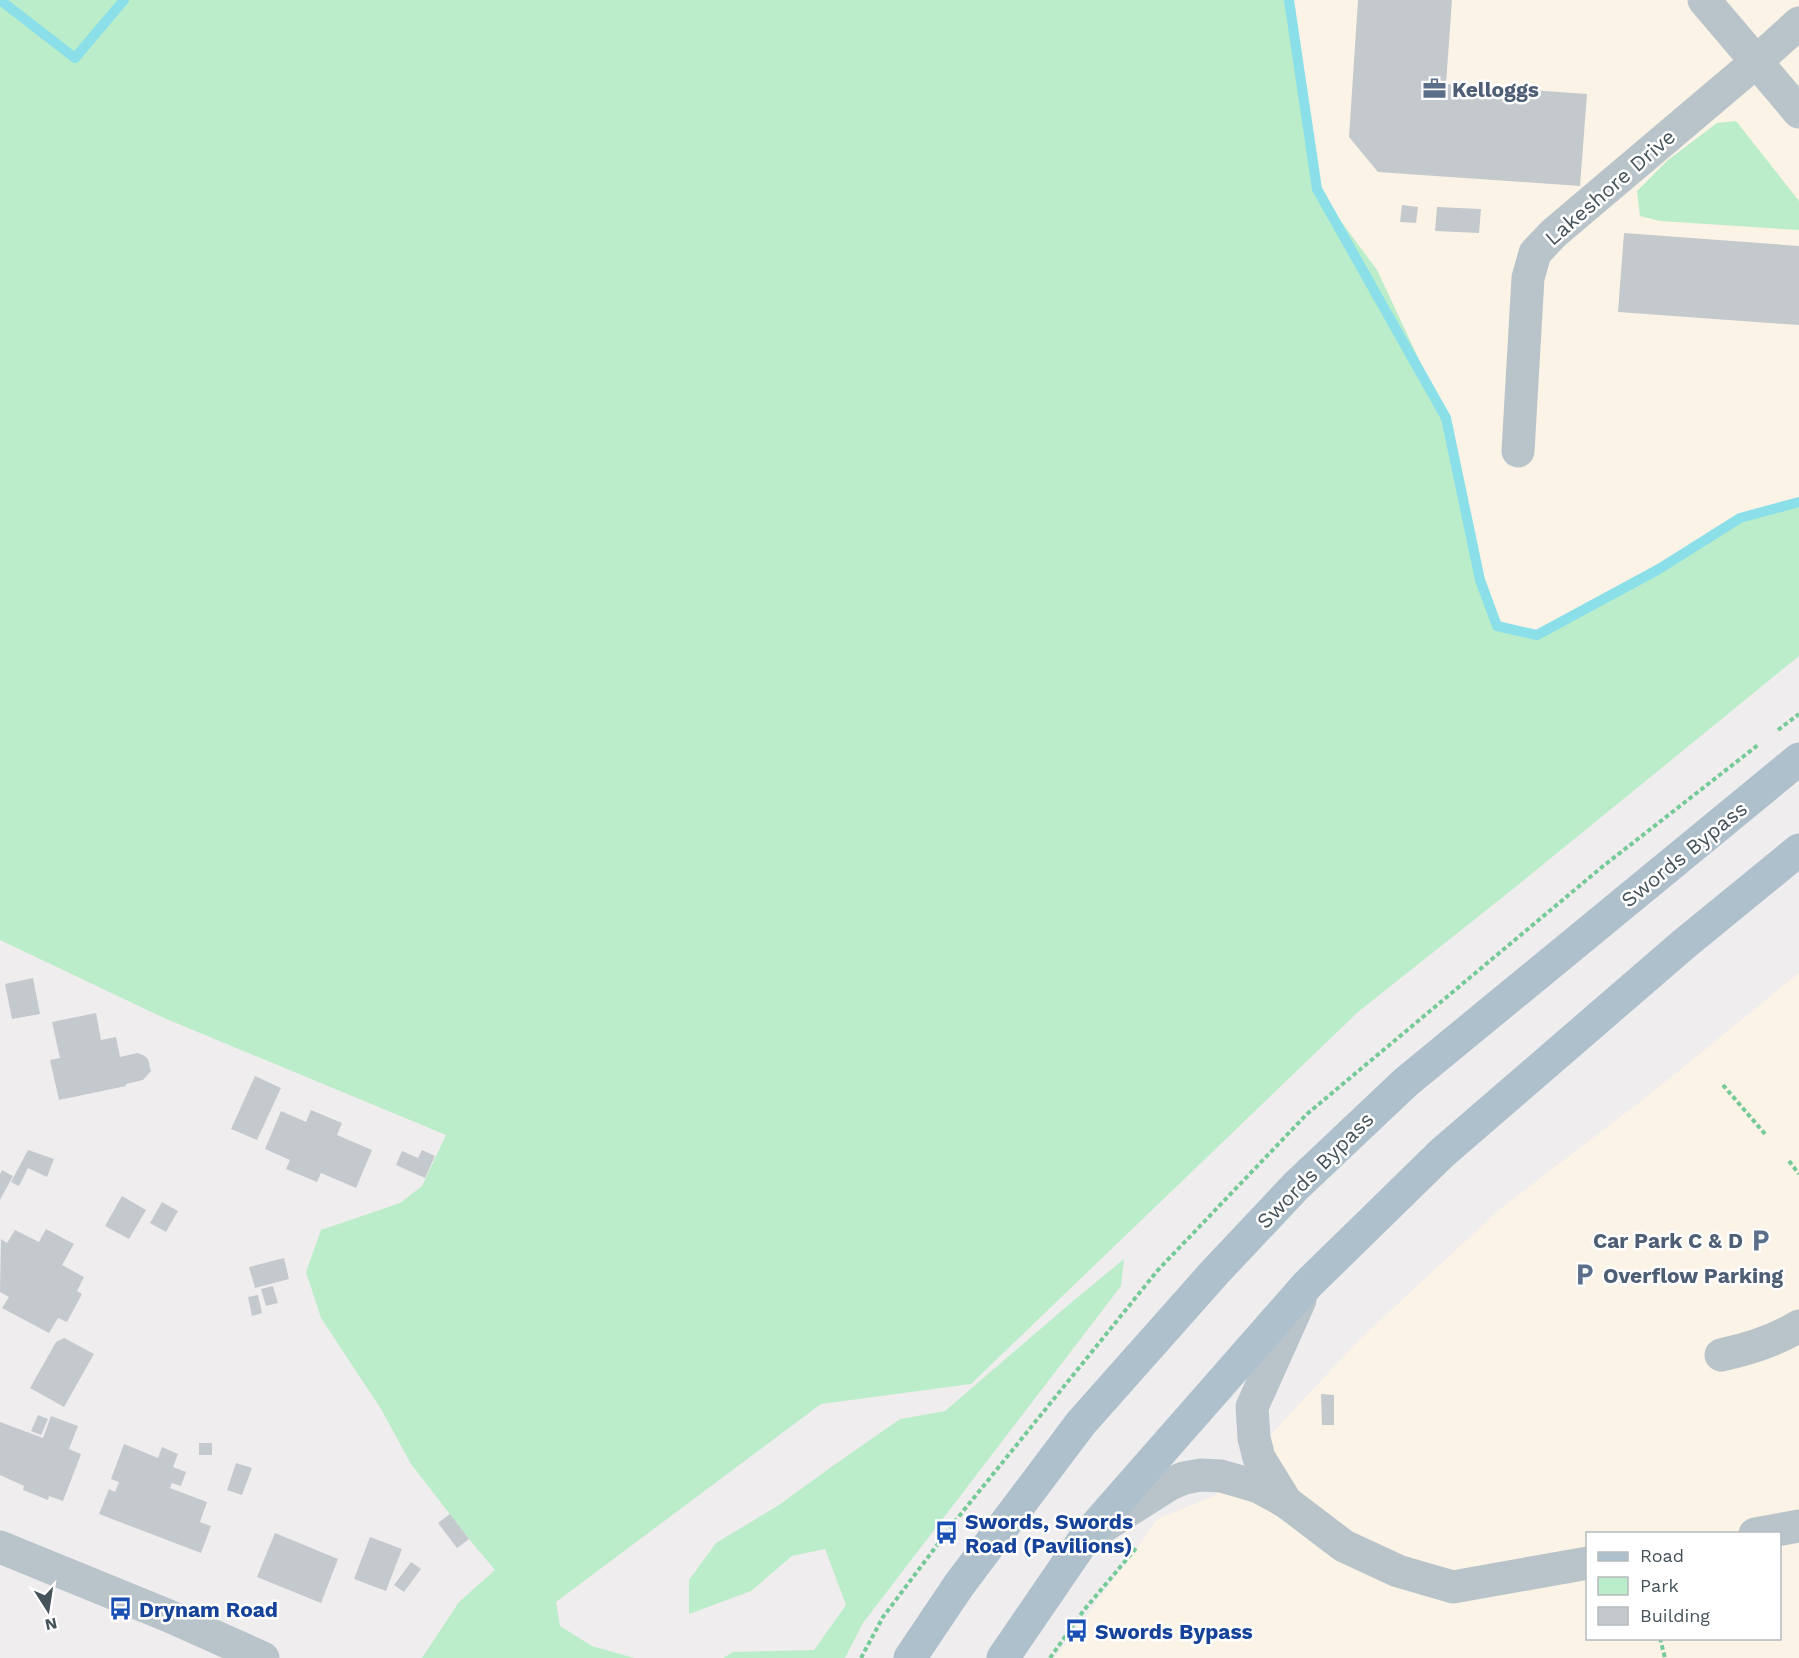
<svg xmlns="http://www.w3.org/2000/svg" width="1799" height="1658" font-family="'Work Sans',sans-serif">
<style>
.commercial{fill:#fbf3e6;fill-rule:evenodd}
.green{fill:#bcedca}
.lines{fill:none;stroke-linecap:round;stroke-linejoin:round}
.stream{stroke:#8adfe9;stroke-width:10}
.building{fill:#c4c9cd}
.path{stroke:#75ca97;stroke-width:4;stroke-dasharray:4.5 3;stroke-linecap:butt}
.minor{stroke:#b9c4ca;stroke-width:33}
.major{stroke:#adc0cc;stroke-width:33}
.labels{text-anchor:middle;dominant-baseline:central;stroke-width:5;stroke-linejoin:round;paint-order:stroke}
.service-label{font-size:21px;font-weight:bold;fill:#4e5e75;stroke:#fff;text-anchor:start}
.street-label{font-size:21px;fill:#46535a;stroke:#fff}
.transit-label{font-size:21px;font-weight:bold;fill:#164399;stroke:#fff;text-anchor:start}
</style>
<rect width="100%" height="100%" fill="#f0edee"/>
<g class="commercial">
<polygon points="1289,0 1799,0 1799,502 1740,518 1659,569 1537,635 1497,626 1483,595 1446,417 1377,270 1317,189"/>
<path d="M1799 973V1658H1055L1158 1519 1214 1496 1359 1340 1499 1210 1653 1092ZM1588 1534H1780V1638H1588Z"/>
</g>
<g class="green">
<polygon points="0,0 1289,0 1317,189 1377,270 1446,417 1483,595 1497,625 1537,635 1659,569 1740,518 1799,502 1799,656 1518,885 1358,1012 971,1384 821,1404 556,1602 560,1626 592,1646 634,1658 422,1658 459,1602 495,1570 469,1539 411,1464 381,1409 321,1318 306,1272 321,1230 400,1203 422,1186 446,1135 164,1018 0,940 0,1 75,58"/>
<polygon points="1736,121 1799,201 1799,230 1660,221 1640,216 1637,191 1668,160 1717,123"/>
<polygon points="1124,1259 1121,1286 863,1623 845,1658 723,1658 733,1652 814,1650 846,1605 825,1549 792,1556 751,1591 689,1614 689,1580 716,1543 779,1505 827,1470 900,1419 945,1411 1073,1301"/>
</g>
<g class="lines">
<g class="stream">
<polyline points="0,0 75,58 124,0"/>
<polyline points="1289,0 1317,189 1446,418 1480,580 1497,626 1537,635 1659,569 1740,518 1799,502"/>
</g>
</g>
<g class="building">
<polygon points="1358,0 1452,0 1446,84 1587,94 1580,186 1378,172 1349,137"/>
<polygon points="1402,205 1418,207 1416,223 1400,222"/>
<polygon points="1437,207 1481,209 1479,233 1435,231"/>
<polygon points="1624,233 1799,246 1799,325 1618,312"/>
<polygon points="33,978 40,1014 12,1019 5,984"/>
<polygon points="96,1013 101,1040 116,1037 120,1057 137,1053 143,1055 148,1059 151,1071 143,1080 126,1084 126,1086 59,1100 50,1060 60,1058 52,1022"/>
<polygon points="255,1076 281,1088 257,1140 231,1129"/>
<polygon points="311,1110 342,1123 337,1135 372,1150 356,1188 321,1173 317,1182 286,1169 290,1160 265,1149 281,1111 306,1122"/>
<polygon points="28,1150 54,1159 47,1177 28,1168 19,1186 11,1182"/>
<polygon points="422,1150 435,1156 425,1178 396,1165 402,1151 418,1158"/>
<polygon points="2,1170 13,1176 0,1200 0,1174"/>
<polygon points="122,1196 146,1210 129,1239 105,1226"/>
<polygon points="162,1202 178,1211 166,1232 150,1223"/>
<polygon points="46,1229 74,1244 62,1265 84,1277 77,1291 82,1294 67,1322 58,1318 49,1333 2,1308 9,1297 0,1292 1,1239 7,1243 15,1230 39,1242"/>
<polygon points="284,1258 289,1279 255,1288 249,1267"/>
<polygon points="273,1286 278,1303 266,1306 261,1289"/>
<polygon points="258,1295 262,1313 252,1316 248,1297"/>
<polygon points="64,1338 94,1354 64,1407 30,1388 56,1342"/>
<polygon points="1321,1394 1334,1395 1334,1425 1322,1425"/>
<polygon points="38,1415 48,1419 41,1435 31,1431"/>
<polygon points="51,1416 78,1426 69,1449 81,1454 63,1501 49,1496 48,1500 23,1490 24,1486 0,1475 0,1422 43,1438"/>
<rect x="199" y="1443" width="13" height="12"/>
<polygon points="124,1444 158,1458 162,1447 178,1454 173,1467 186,1472 181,1486 172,1483 170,1488 207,1502 200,1522 211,1526 201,1553 99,1514 109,1489 115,1492 119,1482 111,1479"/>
<polygon points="236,1463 252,1468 242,1495 227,1490"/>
<polygon points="450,1514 469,1539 457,1548 438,1523"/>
<polygon points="275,1533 338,1559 321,1603 257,1577"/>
<polygon points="370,1537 402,1549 386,1591 354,1579"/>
<polygon points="411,1562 421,1569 404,1592 394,1585"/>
</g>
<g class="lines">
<g class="path">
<polyline points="1778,730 1799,714"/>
<polyline points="1723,1085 1765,1134"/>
<polyline points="1789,1161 1799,1174"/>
<polyline points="1660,1638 1665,1658"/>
<polyline points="861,1658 883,1617 956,1520 1158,1270 1307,1114 1602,867 1758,745"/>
<polyline points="1050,1658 1084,1610 1137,1547"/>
</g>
<g class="minor">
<polyline points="1704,0 1799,112"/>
<polyline points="1518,451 1528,278 1535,253 1554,233 1756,62 1799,23"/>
<path d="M1721 1355C1749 1349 1775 1341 1799 1326"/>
<polyline points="1286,1502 1259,1458 1254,1438 1252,1407 1300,1300"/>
<polyline points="1096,1531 1170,1484 1184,1478 1201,1475 1221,1476 1259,1487 1286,1502 1344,1546 1398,1571 1453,1587 1588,1563"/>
<polyline points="1755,1534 1799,1526"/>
<polyline points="0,1547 169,1616 263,1658"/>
</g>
<g class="major">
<polyline points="910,1658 959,1585 1081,1423 1215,1272 1296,1186 1406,1082 1799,759"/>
<polyline points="1003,1658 1085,1538 1307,1285 1442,1153 1684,944 1799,850"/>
</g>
</g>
<defs>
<symbol id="office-bare" viewBox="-9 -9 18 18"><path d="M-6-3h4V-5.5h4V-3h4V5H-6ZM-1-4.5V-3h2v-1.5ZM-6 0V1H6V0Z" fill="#5c6f8a" stroke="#fff" stroke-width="2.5" paint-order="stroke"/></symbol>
<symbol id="parking-bare" viewBox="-9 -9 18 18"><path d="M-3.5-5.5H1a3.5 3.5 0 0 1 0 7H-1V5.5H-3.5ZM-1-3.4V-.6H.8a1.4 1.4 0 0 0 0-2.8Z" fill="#5c6f8a" stroke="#fff" stroke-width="2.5" paint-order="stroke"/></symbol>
<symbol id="bus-bare" viewBox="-9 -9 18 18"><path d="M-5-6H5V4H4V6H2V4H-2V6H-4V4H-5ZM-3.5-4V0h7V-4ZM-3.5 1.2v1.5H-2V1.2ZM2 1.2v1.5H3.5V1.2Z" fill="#1a4fb4" stroke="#fff" stroke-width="2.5" paint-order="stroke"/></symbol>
</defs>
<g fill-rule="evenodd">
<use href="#office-bare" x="1418" y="72" width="33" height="33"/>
<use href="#parking-bare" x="1744" y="1224" width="33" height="33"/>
<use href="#parking-bare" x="1568" y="1258" width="33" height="33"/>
<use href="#bus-bare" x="930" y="1516" width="33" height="33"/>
<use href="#bus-bare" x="104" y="1592" width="33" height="33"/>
<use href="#bus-bare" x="1060" y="1614" width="33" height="33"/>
</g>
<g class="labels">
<g class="service-label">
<text x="1452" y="89">Kelloggs</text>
<text x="1743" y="1240" text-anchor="end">Car Park C &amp; D</text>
<text x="1603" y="1275">Overflow Parking</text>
</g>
<g class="street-label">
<text transform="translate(1610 187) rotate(-41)">Lakeshore Drive</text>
<text transform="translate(1684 854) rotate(-39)">Swords Bypass</text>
<text transform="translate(1315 1170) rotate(-45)">Swords Bypass</text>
</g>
<g class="transit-label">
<text x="965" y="1521">Swords, Swords<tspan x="965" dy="24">Road (Pavilions)</tspan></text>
<text x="139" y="1609">Drynam Road</text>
<text x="1095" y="1631">Swords Bypass</text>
</g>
</g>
<rect x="1586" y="1532" width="195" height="108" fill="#ffffff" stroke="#b5babd" stroke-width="1.5"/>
<rect x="1598" y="1552" width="30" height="9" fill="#adc0cc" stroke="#b5babd" stroke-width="1.5"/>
<text x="1640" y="1562" font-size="18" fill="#46535a">Road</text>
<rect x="1598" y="1577" width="30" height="18" fill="#bcedca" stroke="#b5babd" stroke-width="1.5"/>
<text x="1640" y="1592" font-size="18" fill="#46535a">Park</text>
<rect x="1598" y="1607" width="30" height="18" fill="#c4c9cd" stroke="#b5babd" stroke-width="1.5"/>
<text x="1640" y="1622" font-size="18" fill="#46535a">Building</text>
<g transform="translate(48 1610) rotate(168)" stroke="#ffffff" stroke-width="4.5" paint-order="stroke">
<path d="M0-4.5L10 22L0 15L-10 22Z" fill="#46535a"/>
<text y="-9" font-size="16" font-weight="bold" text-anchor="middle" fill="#46535a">N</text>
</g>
</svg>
